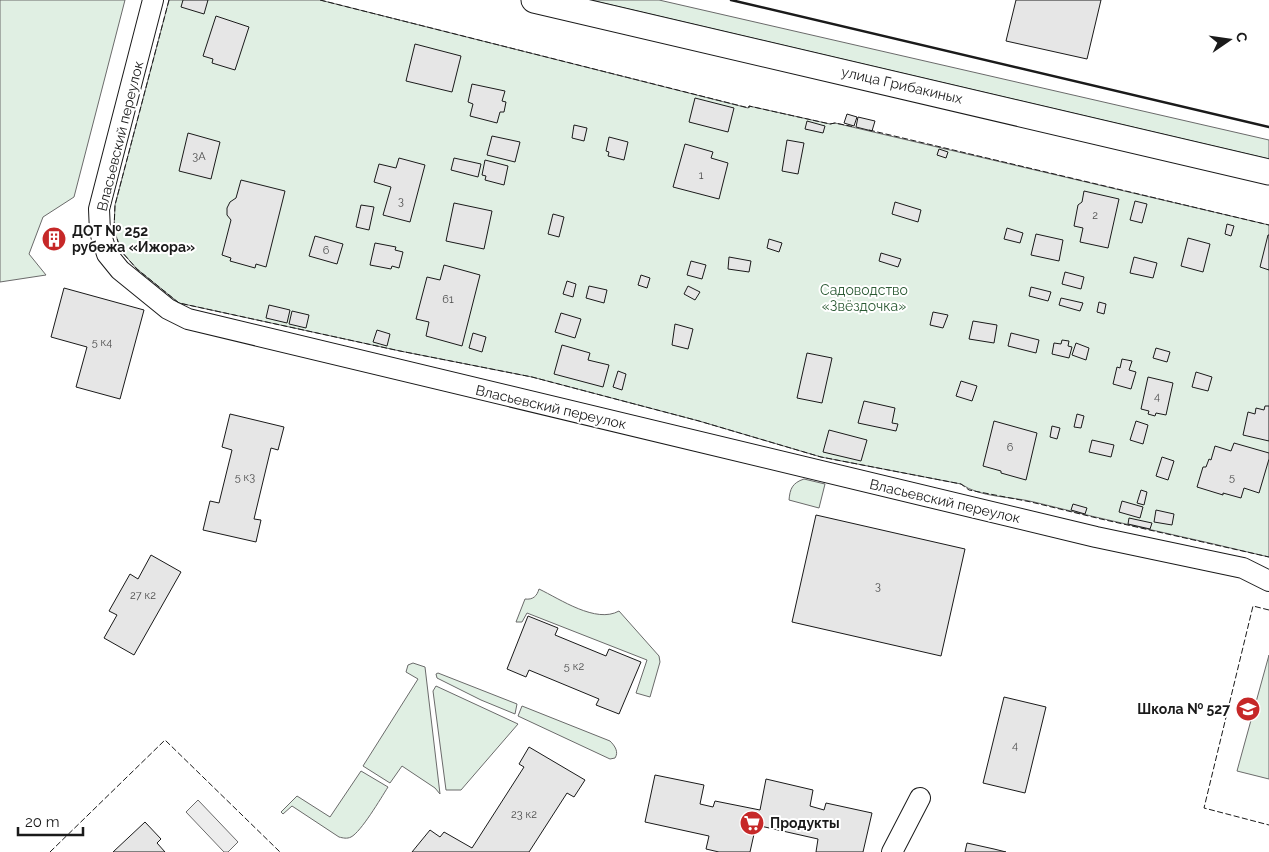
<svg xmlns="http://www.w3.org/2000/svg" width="1269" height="852" font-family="Raleway,sans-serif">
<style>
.green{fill:#e0efe3;stroke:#6a6a6a}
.parking{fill:#ededed;stroke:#6a6a6a}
.building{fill:#e6e6e6;stroke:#1a1a1a}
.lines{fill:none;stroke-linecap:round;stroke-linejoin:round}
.minor-casing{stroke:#1a1a1a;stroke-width:22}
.tertiary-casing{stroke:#1a1a1a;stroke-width:27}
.minor{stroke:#fff;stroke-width:20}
.tertiary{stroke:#fff;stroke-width:25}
.fence{stroke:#1a1a1a;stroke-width:1;stroke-dasharray:6 2.5;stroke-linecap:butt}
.wall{stroke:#1a1a1a;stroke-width:2.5}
.labels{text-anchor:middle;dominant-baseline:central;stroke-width:4;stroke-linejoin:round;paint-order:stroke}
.number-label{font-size:11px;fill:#4d4d4d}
.street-label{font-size:14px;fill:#1a1a1a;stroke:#fff}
.poi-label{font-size:14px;font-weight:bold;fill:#1a1a1a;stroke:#fff;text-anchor:start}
.park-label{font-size:14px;fill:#2b5a34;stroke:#fff}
</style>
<rect width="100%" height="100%" fill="#fff"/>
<g class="green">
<polygon points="0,0 125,0 74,197 43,217 29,254 46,275 0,282"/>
<path d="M169 0H320L748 108 749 106 830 124 835 123 1269 225V557C1191 538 1112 522 1034 502 1010 496 981 498 961 484L821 457 699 421 532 377 400 351 179 303 137 269 121 251 114 229 115 205Z"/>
<polygon points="590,0 659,0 1269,140 1269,159"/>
<path d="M804 479 825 484 819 508 789 500C790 489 792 483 804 479Z"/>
<path d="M539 589C560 599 596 624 619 611L659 656 660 662 650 697 636 693 647 660 527 613 522 622H516L525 599C533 600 537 596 539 589Z"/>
<polygon points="1269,655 1269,779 1237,771"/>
<polygon points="413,663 425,667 440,794 435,788 402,766 390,783 363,766 418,679 406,672 408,665"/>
<polygon points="438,673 517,704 515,714 481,700 437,678 436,674"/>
<polygon points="436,686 518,724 461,790 446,790 433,691"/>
<path d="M522 706 610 741C615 746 619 752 615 758L610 759 518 716Z"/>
<path d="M361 771 388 787C381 798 361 832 351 837 347 839 343 838 339 837L292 806 283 814 281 812 297 796 330 817Z"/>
</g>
<polygon class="parking" points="198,800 238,842 228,852 224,852 186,812"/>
<g class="building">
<polygon points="183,0 208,0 204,14 181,7"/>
<polygon points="1016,0 1101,0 1087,59 1006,41"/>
<polygon points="216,16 249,27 235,70 212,63 213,59 203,56"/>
<polygon points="415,44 461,56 452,92 406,81"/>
<polygon points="472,84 505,91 502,101 506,102 504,112 500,112 497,123 470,116 473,104 468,102"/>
<polygon points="695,98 734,108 728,132 689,122"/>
<polygon points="847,114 857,117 854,126 844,123"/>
<polygon points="858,117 875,121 872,131 856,127"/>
<polygon points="807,121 825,126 823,133 805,129"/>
<polygon points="574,125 587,128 584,141 572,138"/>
<polygon points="188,133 220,142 211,179 179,171"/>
<polygon points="492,136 520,142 515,162 487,155"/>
<polygon points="609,137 628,142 624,160 608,156 609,152 606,151"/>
<polygon points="787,140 804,143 798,174 782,171"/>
<polygon points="685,144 713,152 711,158 728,163 719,199 673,187"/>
<polygon points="939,149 948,152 946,158 937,155"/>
<polygon points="399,158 425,165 410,222 383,215 391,187 374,182 379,164 396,168"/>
<polygon points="454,158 481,164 478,177 451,170"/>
<polygon points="485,160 508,166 504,185 485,180 486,176 482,175"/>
<polygon points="241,180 285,191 266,267 256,264 255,268 230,261 231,258 222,255 231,220 227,215 227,208 230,202 236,198"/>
<polygon points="1084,191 1119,199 1108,248 1080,242 1083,228 1074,226 1078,205 1082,202"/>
<polygon points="1135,201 1147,204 1142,223 1130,220"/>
<polygon points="895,202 921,210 918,222 892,214"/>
<polygon points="454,203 492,211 484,249 446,241"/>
<polygon points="361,205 374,207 369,230 356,227"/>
<polygon points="553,214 564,217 559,237 548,234"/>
<polygon points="1227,224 1234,226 1231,236 1225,234"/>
<polygon points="1007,228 1023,233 1020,243 1004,239"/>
<polygon points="49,230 65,234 60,249 44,244"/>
<polygon points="1036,234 1063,240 1059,261 1031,255"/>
<polygon points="1268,235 1269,235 1269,270 1260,267"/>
<polygon points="315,236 343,244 337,264 309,256"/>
<polygon points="1188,238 1210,244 1203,272 1181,266"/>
<polygon points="769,239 782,243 779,252 767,248"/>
<polygon points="375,243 396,247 395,250 403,252 399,268 392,266 391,269 370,265"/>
<polygon points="881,253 901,259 898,267 879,261"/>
<polygon points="729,257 751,261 749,272 728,269"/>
<polygon points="1134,257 1157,263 1153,278 1130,273"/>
<polygon points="691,261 706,265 702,279 687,275"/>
<polygon points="444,265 480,275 462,346 426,336 429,322 416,319 427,277 440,280"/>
<polygon points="1065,272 1084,277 1081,289 1062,284"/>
<polygon points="641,275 650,278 647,288 638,285"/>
<polygon points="567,281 576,284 573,297 563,294"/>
<polygon points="589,286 607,290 604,303 586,298"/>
<polygon points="688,286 700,292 695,300 684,294"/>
<polygon points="1031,287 1051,292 1048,301 1029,296"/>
<polygon points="64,288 144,310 120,399 76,387 87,347 51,337"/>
<polygon points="1061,298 1083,303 1080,311 1059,305"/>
<polygon points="1099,302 1106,304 1104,314 1097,312"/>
<polygon points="269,305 290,310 287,323 266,318"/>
<polygon points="292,311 309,315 306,328 289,324"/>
<polygon points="933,312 948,315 943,328 930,325"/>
<polygon points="561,313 581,319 575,338 555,332"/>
<polygon points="973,321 997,325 994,343 969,339"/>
<polygon points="675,324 693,329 688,349 672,345"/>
<polygon points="377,330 390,334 387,346 373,342"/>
<polygon points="473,333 486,337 482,352 469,348"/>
<polygon points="1011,333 1039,340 1036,353 1008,346"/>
<polygon points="1062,340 1069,341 1068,346 1072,347 1069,358 1052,354 1054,343 1061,344"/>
<polygon points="1076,343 1089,348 1086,360 1072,355"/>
<polygon points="562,345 590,353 588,360 609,365 603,387 554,374"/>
<polygon points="1156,348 1170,352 1167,362 1153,358"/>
<polygon points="807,353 832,358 822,403 797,398"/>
<polygon points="1122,359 1132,361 1129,370 1136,372 1131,389 1113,384 1117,367 1120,368"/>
<polygon points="618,371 626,374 622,390 613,387"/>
<polygon points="1196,372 1212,377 1208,391 1192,387"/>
<polygon points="1148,377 1173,383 1166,415 1156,413 1155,416 1148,414 1149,411 1141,409"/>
<polygon points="961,381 977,386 972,401 956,396"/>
<polygon points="864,401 895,408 892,423 898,424 896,431 858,423"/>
<polygon points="1265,406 1269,406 1269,441 1243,435 1248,412 1255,414 1256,408 1264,410"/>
<polygon points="230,414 284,427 278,450 271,448 254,519 261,520 256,542 203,530 210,501 219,503 232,450 222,447"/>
<polygon points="1077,414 1084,416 1081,428 1074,427"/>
<polygon points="994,421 1037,433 1026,480 1001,473 1001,471 983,466"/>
<polygon points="1136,421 1148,425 1143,444 1130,440"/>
<polygon points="1052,426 1060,428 1057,439 1050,437"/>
<polygon points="829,430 867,440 861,461 823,452"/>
<polygon points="1092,440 1114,445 1111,457 1089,452"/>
<polygon points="1234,443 1269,453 1269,459 1259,493 1244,488 1241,498 1223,493 1223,495 1197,487 1203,467 1206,467 1209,459 1211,460 1215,446 1231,451"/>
<polygon points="1162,457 1174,461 1168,480 1156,476"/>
<polygon points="1141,490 1147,492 1144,505 1137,503"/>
<polygon points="1122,501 1143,507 1140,518 1119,512"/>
<polygon points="1073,504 1087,508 1085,514 1071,510"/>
<polygon points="1156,510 1174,514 1172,525 1154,522"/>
<polygon points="816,515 965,549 941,656 792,622"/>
<polygon points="1129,518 1152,523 1150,529 1128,524"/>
<polygon points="151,555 181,572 134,655 104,638 117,615 109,611 130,574 138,579"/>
<polygon points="528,616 558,628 555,635 606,656 609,649 641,662 619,714 596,705 599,699 529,670 526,677 507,669"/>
<polygon points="1004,697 1046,707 1025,793 983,783"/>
<polygon points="529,747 585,780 574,797 567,793 529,852 412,852 430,830 440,837 444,832 472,848 524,767 519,764"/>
<polygon points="655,775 704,785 700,804 713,807 715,801 760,810 766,779 813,790 810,806 824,810 826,803 872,813 863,852 816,852 818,839 756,825 750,852 719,852 706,849 709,836 645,822"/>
<polygon points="145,822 161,839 157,843 165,852 113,852"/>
<polygon points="967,843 994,849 1006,852 965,852"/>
</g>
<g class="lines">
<defs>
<g id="minor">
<polyline points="153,0 99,209 100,232 107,254 120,270 168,309 188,319 1096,537 1243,568 1269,581"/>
<polyline points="892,852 920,798"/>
</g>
<polyline id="tertiary" points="534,0 1269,172"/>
</defs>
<use href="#minor" class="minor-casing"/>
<use href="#tertiary" class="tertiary-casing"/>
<use href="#minor" class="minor"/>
<use href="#tertiary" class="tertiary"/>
<g class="fence">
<polyline points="169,0 115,205 114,229 121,251 137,269 179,303 400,351 532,377 699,421 821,457 961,484 969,490 1031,502 1101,519 1269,557"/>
<polyline points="320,0 749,108 749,106 830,124 835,123 855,127"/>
<polyline points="869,130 1269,225"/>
<polyline points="1269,610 1253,606 1204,808 1269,825"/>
<polyline points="50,852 165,740 280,852"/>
</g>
<polyline class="wall" points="731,0 1269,127"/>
</g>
<defs>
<symbol id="building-disc" viewBox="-11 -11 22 22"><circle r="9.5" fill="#c62828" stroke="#fff"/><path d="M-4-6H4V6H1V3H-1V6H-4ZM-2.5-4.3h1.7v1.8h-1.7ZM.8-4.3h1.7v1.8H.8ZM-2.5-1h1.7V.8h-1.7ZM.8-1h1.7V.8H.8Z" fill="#fff"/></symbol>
<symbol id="school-disc" viewBox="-11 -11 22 22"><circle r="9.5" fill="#c62828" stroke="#fff"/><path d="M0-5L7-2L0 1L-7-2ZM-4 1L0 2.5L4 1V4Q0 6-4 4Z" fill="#fff"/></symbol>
<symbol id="supermarket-disc" viewBox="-11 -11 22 22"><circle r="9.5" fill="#c62828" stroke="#fff"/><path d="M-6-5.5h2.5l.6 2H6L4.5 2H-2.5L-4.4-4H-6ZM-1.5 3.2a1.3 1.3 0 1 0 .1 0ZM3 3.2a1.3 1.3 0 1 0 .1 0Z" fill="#fff"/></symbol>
</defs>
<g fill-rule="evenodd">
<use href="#building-disc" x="40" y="225" width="28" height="28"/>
<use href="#school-disc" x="1234" y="695" width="28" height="28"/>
<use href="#supermarket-disc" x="738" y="809" width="28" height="28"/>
</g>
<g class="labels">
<g class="number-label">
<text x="199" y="156">3А</text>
<text x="701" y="175">1</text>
<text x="401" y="201">3</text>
<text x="1095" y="215">2</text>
<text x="326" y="250">6</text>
<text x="448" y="299">61</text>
<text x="102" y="342">5 к4</text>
<text x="1157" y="396">4</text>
<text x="1010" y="447">6</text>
<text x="245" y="477">5 к3</text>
<text x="1232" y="477">5</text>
<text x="878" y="586">3</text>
<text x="143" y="595">27 к2</text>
<text x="574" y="666">5 к2</text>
<text x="1015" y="745">4</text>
<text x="524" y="814">23 к2</text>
</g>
<g class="street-label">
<text transform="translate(902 85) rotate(13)">улица Грибакиных</text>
<text transform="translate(120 136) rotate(-76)">Власьевский переулок</text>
<text transform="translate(551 407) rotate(13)">Власьевский переулок</text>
<text transform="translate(945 501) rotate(13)">Власьевский переулок</text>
</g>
<g class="poi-label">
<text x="72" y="231">ДОТ № 252<tspan x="72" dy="16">рубежа «Ижора»</tspan></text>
<text x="1230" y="709" text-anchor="end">Школа № 527</text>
<text x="770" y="823">Продукты</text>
</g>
<g class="park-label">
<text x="864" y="290">Садоводство<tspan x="864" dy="16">«Звёздочка»</tspan></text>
</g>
</g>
<g transform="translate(1229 40) rotate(77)" stroke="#ffffff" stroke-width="4" paint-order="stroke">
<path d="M0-4L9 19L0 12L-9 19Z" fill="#1a1a1a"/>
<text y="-8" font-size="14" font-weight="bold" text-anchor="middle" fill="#1a1a1a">С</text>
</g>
<path d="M18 827v8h65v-8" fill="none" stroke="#1a1a1a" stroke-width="2.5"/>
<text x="25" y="827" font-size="15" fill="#1a1a1a" stroke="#ffffff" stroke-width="4" paint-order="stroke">20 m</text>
</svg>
